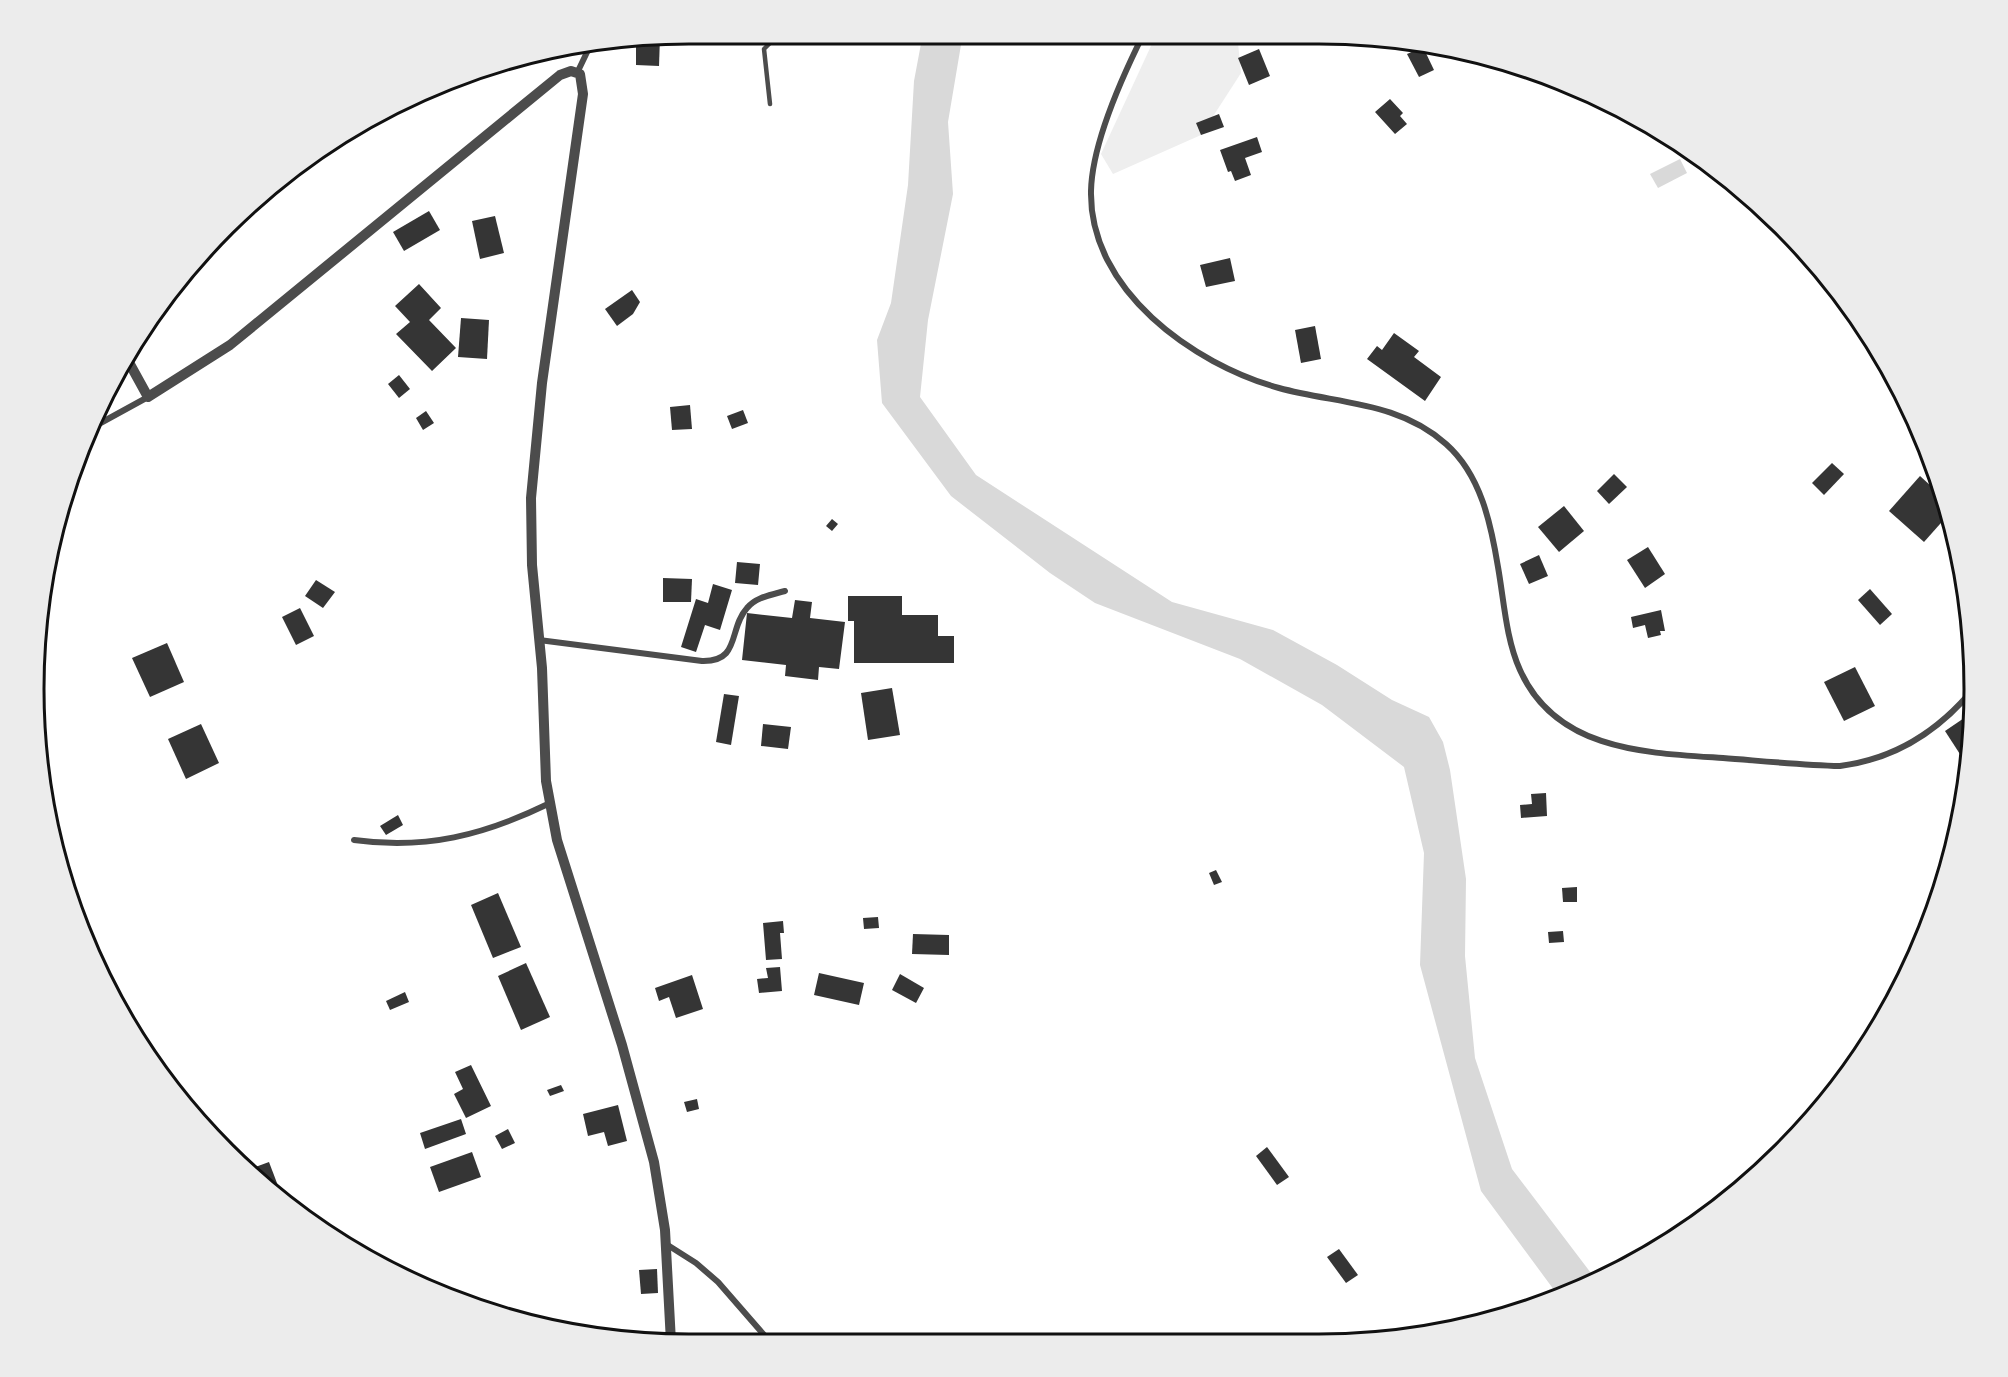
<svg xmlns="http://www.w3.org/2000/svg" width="2008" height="1377" viewBox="0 0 2008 1377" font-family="Roboto,sans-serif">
  <rect width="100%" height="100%" fill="#fff"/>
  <path fill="#eee" d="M1157 33H1237L1241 73 1201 135 1113 174 1101 154Z"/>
  <g fill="#d9d9d9">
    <path d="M923 33H963L948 122 953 194 928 320 920 397 976 475 1172 602 1273 630 1337 665 1392 700 1429 717 1443 742 1450 770 1466 879 1465 956 1475 1058 1512 1169 1597 1281 1557 1294 1481 1191 1420 965 1424 853 1404 767 1322 705 1240 659 1095 603 1050 573 951 496 882 403 877 340 891 303 908 185 914 81Z"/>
    <path d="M1680 159 1687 173 1658 188 1650 174Z"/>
  </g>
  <g fill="#353535">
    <path d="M660 37 659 66 636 65V40Z"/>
    <path d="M1423 47 1434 70 1419 77 1407 54Z"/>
    <path d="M1259 49 1270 76 1249 85 1238 58Z"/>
    <path d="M1390 99 1403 113 1400 116 1407 124 1395 134 1375 112Z"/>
    <path d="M1219 114 1224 127 1201 135 1196 123Z"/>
    <path d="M1257 137 1262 152 1245 158 1251 175 1235 181 1231 171 1228 172 1220 150Z"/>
    <path d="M1739 191 1760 208 1754 213 1736 193Z"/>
    <path d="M429 211 440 230 404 251 393 232Z"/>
    <path d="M495 216 504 253 480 259 472 221Z"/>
    <path d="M1230 258 1235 281 1206 287 1200 265Z"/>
    <path d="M419 284 441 308 429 320 456 348 432 371 396 334 410 322 395 306Z"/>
    <path d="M632 290 640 302 633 314 617 326 605 309Z"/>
    <path d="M461 318 489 320 487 359 458 357Z"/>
    <path d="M1315 326 1321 359 1301 363 1295 330Z"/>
    <path d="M1394 333 1419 351 1414 357 1441 377 1425 401 1367 359 1377 346 1382 350Z"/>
    <path d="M399 375 410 389 399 398 388 384Z"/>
    <path d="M690 405 692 429 672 430 670 407Z"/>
    <path d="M743 410 748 423 732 429 727 416Z"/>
    <path d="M426 411 434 423 423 430 416 418Z"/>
    <path d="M1832 463 1844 474 1824 495 1812 483Z"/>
    <path d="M1614 474 1627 487 1609 504 1597 491Z"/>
    <path d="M1920 476 1943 497 1948 515 1924 542 1889 511Z"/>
    <path d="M1564 506 1584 531 1559 552 1538 527Z"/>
    <path d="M832 519 838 524 832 531 826 526Z"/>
    <path d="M1648 547 1665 574 1645 588 1627 560Z"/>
    <path d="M1539 555 1548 576 1529 584 1520 564Z"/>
    <path d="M737 562 760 564 758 585 735 583Z"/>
    <path d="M663 578 692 579 691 602H663Z"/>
    <path d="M316 580 335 592 323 608 305 596Z"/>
    <path d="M713 584 732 590 720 630 705 625 696 652 681 647 696 599 708 603Z"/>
    <path d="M1870 589 1892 614 1880 625 1858 600Z"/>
    <path d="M848 596H902V615H938V636H954V663H854V621H848Z"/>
    <path d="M795 600 812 602 810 618 845 622 839 669 819 667 818 680 785 676 786 665 742 660 747 613 792 618Z"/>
    <path d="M300 608 314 636 296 645 282 617Z"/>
    <path d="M1661 610 1665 631H1660L1661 635 1648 638 1645 625 1633 628 1631 617Z"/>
    <path d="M167 643 184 682 150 697 132 658Z"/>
    <path d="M1855 667 1875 706 1844 721 1824 682Z"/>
    <path d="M892 688 900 735 868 740 861 693Z"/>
    <path d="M724 694 739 696 731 745 716 742Z"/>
    <path d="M1973 712 1967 765 1945 731Z"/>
    <path d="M201 724 219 763 186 779 168 739Z"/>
    <path d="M763 724 791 727 788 749 761 746Z"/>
    <path d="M1546 793 1547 816 1521 818 1520 805 1532 804 1531 794Z"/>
    <path d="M398 815 403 825 386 835 380 826Z"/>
    <path d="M1216 870 1222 882 1214 885 1209 873Z"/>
    <path d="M1577 887V902H1563L1562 888Z"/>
    <path d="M498 893 521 947 493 958 471 905Z"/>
    <path d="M878 917 879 928 864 929 863 918Z"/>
    <path d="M783 921 784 933H780L782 959 766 960 763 923Z"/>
    <path d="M1563 931 1564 942 1549 943 1548 932Z"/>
    <path d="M913 934 949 935V955L912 954Z"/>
    <path d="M526 963 550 1017 521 1030 498 976Z"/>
    <path d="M780 967 782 991 759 993 757 979 768 978 766 968Z"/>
    <path d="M819 973 864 983 859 1005 814 995Z"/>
    <path d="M900 974 924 988 916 1003 892 990Z"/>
    <path d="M692 975 703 1009 676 1018 669 997 659 1001 655 988Z"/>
    <path d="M405 992 409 1002 390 1010 386 1001Z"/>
    <path d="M471 1065 491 1106 466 1118 454 1094 463 1089 455 1072Z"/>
    <path d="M561 1085 564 1091 550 1096 547 1090Z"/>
    <path d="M697 1099 699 1109 687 1112 684 1102Z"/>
    <path d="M618 1105 627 1141 608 1146 604 1132 588 1136 583 1114Z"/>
    <path d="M461 1119 466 1134 425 1149 420 1133Z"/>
    <path d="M508 1129 515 1143 502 1149 495 1136Z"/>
    <path d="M1267 1147 1289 1177 1277 1185 1256 1156Z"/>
    <path d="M472 1152 481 1177 439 1192 430 1167Z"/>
    <path d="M269 1162 283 1199 247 1170Z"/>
    <path d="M1339 1249 1358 1275 1346 1283 1327 1257Z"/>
    <path d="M657 1269 658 1293 641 1294 639 1270Z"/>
  </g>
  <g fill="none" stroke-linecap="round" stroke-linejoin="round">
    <path stroke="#4c4c4c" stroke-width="4.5" d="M770 104 764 49 773 40 797 33"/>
    <g stroke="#4c4c4c" stroke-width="6">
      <path d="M1144 33C1123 75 1092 144 1091 191 1089 290 1193 364 1279 388 1337 404 1398 401 1446 444 1481 475 1491 524 1498 567 1504 601 1506 639 1520 670 1556 751 1646 753 1723 758 1762 761 1801 765 1840 766 1896 759 1940 730 1975 687"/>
      <path d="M578 71 590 46"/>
      <path d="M86 431 148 397"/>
      <path d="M539 640 702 661C741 662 728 629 747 608 756 597 771 595 785 591"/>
      <path d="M354 840C426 850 484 835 548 804"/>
      <path d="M666 1244 696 1263 718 1282 772 1344"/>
    </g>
    <path stroke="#4c4c4c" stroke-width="10" d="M126 357 148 397 230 345 560 75 571 71 580 74 583 94 542 383 531 498 532 565 542 668 546 781 557 840 622 1045 654 1162 665 1230 671 1342"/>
  </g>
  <path d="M0 0H2008V1377H0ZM689 44H1319A645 645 0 0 1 1964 689V689A645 645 0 0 1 1319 1334H689A645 645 0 0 1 44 689V689A645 645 0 0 1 689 44Z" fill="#ececec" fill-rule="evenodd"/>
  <path fill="none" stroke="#111" stroke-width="3" d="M689 44H1319A645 645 0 0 1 1964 689V689A645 645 0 0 1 1319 1334H689A645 645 0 0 1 44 689V689A645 645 0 0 1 689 44Z"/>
</svg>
